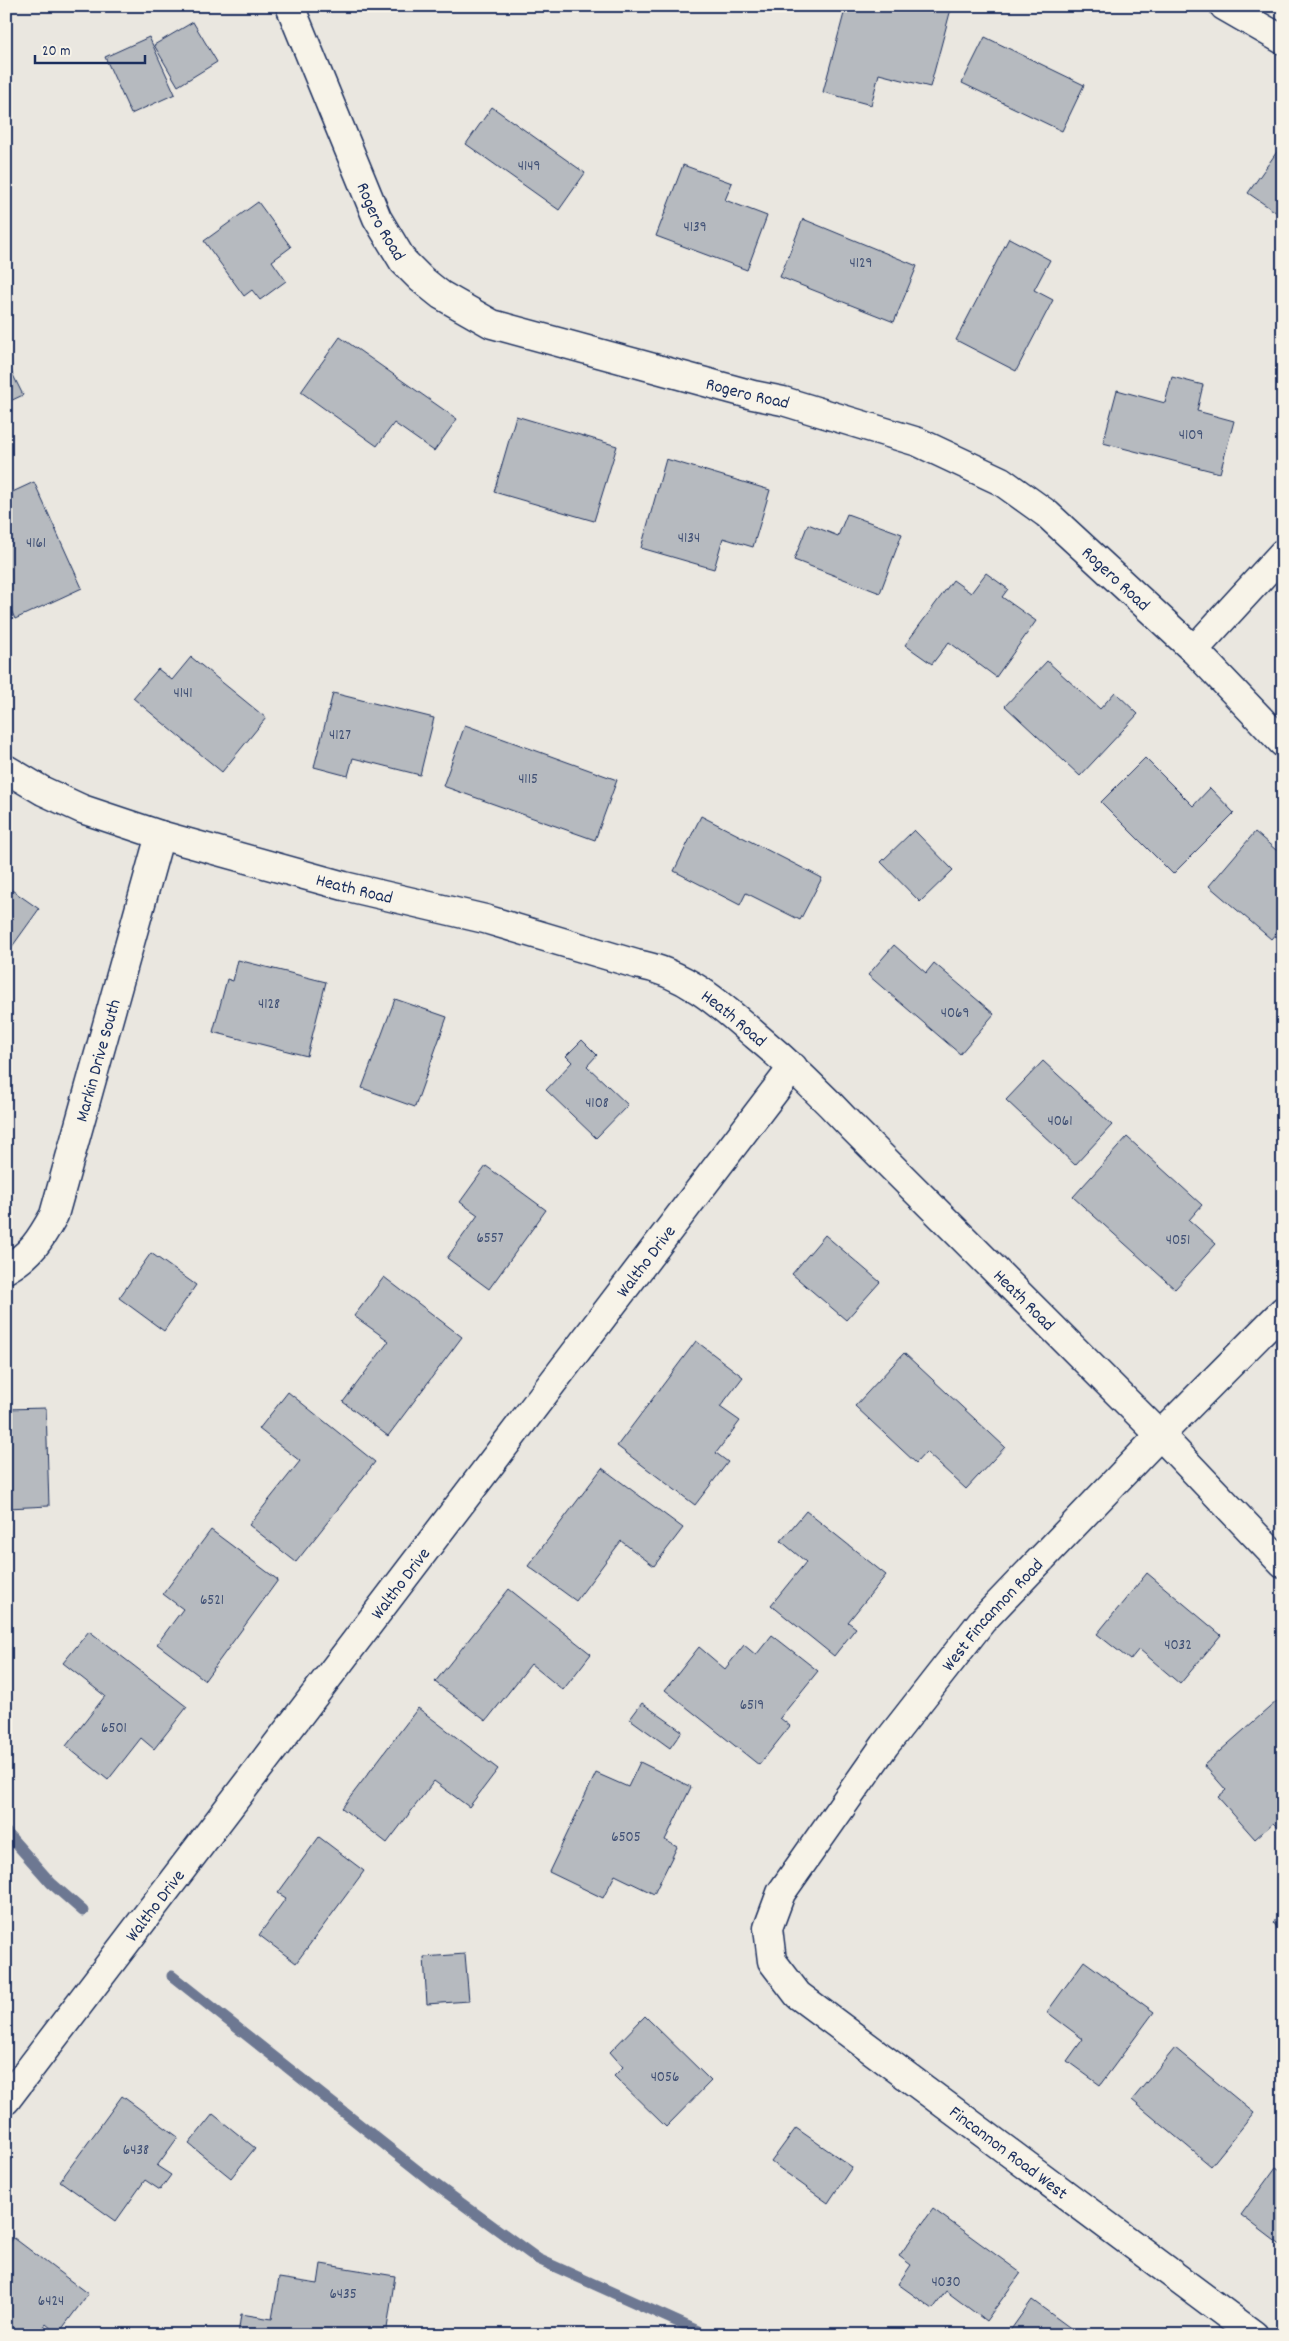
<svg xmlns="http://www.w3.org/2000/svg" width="1289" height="2341" viewBox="0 0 1289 2341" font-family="Dekko,sans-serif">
  <rect width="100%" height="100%" fill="#eae7e0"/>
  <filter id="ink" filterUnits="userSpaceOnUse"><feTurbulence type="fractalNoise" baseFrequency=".02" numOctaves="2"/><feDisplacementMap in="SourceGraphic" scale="10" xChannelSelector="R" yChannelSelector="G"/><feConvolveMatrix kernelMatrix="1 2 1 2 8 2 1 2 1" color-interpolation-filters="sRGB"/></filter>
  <g filter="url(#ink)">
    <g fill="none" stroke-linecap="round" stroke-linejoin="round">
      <g stroke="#6d7892" stroke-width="11">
        <path d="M6 1832 51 1883 83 1911"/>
        <path d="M172 1976 432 2182 538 2259 707 2335"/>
      </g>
    </g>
    <g fill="#b6babf" stroke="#1b2f5e">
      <path d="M846 6H940L951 9 930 87 879 74 871 105 823 92Z"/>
      <path d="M193 22 217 62 178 86 154 45Z"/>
      <path d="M149 37 175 94 131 114 105 57Z"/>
      <path d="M985 37 1084 85 1062 131 962 83Z"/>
      <path d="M492 107 585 173 559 210 466 144Z"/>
      <path d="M1281 146 1283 147V217L1248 193Z"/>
      <path d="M683 165 732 183 725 200 767 216 747 270 656 236Z"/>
      <path d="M258 202 291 247 272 261 286 281 260 300 252 290 244 296 204 241Z"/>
      <path d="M803 219 917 266 894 322 780 277Z"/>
      <path d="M1009 238 1050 260 1034 290 1053 300 1016 371 956 340Z"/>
      <path d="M340 337 457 419 434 451 394 423 377 446 301 392Z"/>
      <path d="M6 361 23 395 6 403Z"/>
      <path d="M1172 377 1203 385 1197 411 1234 421 1220 473 1103 443 1117 390 1165 403Z"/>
      <path d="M516 416 617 446 594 521 494 492Z"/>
      <path d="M666 459 770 490 753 547 723 538 714 569 641 548Z"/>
      <path d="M34 482 82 588 15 619 6 599V495Z"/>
      <path d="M847 514 902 534 880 593 794 560 808 524 838 536Z"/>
      <path d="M986 573 1008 589 1002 597 1036 621 996 677 949 642 932 664 905 645 953 580 971 593Z"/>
      <path d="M191 657 266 718 222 772 133 698 158 669 172 680Z"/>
      <path d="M1047 661 1100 709 1115 692 1138 714 1080 776 1005 706Z"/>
      <path d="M333 693 434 718 420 775 353 758 348 776 314 767Z"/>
      <path d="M465 725 617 780 595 840 443 786Z"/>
      <path d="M1145 758 1193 806 1210 788 1234 813 1173 874 1101 802Z"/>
      <path d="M701 816 822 878 800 920 746 893 740 905 674 871Z"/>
      <path d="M914 830 953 870 920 902 881 862Z"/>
      <path d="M1255 832 1283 856V925L1271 939 1209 886Z"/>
      <path d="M6 886 39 909 6 955Z"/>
      <path d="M894 945 926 973 934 963 994 1014 960 1054 868 975Z"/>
      <path d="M238 960 326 982 307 1056 213 1032 227 979 233 981Z"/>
      <path d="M395 999 447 1017 415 1107 362 1088Z"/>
      <path d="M582 1040 597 1055 587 1066 628 1105 596 1138 546 1090 572 1062 566 1056Z"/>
      <path d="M1043 1061 1112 1125 1075 1165 1006 1100Z"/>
      <path d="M1127 1137 1202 1205 1189 1220 1216 1244 1175 1289 1073 1197Z"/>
      <path d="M486 1166 546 1210 489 1289 447 1258 478 1215 460 1202Z"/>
      <path d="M825 1235 880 1282 846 1320 792 1274Z"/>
      <path d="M151 1253 196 1285 164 1331 119 1298Z"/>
      <path d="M384 1277 462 1337 388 1436 343 1402 389 1341 354 1316Z"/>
      <path d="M696 1341 743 1377 720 1407 740 1421 716 1453 728 1462 695 1505 617 1446Z"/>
      <path d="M904 1353 1005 1447 966 1489 926 1452 916 1463 855 1406Z"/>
      <path d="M288 1392 375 1462 296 1562 249 1525 300 1461 259 1429Z"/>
      <path d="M46 1408 49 1506 8 1508 10 1551H6V1409Z"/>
      <path d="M602 1468 683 1528 654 1566 621 1541 576 1601 528 1566Z"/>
      <path d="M806 1511 886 1575 848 1622 856 1628 834 1656 771 1605 806 1562 781 1541Z"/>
      <path d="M211 1530 278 1580 205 1680 157 1644 183 1609 163 1594Z"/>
      <path d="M1147 1573 1221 1635 1180 1684 1139 1649 1130 1660 1097 1634Z"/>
      <path d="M509 1589 591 1654 563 1690 531 1664 486 1721 435 1682Z"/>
      <path d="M89 1631 187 1707 154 1749 141 1738 108 1780 66 1746 105 1696 63 1663Z"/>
      <path d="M772 1635 818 1671 780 1718 790 1726 759 1765 665 1690 699 1647 725 1669 744 1645 756 1655Z"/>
      <path d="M1277 1701 1283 1708V1833L1273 1823 1255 1839 1218 1797 1226 1790 1204 1765Z"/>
      <path d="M642 1703 682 1731 670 1748 630 1719Z"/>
      <path d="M418 1708 498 1769 469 1807 434 1781 387 1843 342 1808Z"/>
      <path d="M640 1762 691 1787 665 1840 677 1847 654 1894 615 1875 603 1898 549 1872 596 1773 628 1787Z"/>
      <path d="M319 1837 364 1871 296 1963 259 1935 286 1898 278 1893Z"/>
      <path d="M1283 1915V1935L1273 1922Z"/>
      <path d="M465 1954 469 2001 427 2004 424 1957Z"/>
      <path d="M1084 1961 1154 2012 1100 2085 1067 2061 1083 2039 1047 2012Z"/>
      <path d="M645 2016 711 2081 666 2127 614 2076 623 2067 610 2052Z"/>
      <path d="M1175 2048 1254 2113 1211 2166 1132 2100Z"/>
      <path d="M122 2096 178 2137 157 2166 171 2175 160 2190 145 2180 116 2221 60 2181Z"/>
      <path d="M213 2114 255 2148 231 2178 189 2144Z"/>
      <path d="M796 2128 852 2167 828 2203 771 2162Z"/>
      <path d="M1276 2167 1283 2172V2247L1241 2215Z"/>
      <path d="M933 2209 1021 2273 986 2321 946 2291 933 2309 898 2284 911 2265 899 2256Z"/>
      <path d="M14 2238 88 2294 58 2334 46 2324 38 2335H6V2247Z"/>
      <path d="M321 2264 395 2276 386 2335H321L302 2332V2335H238L241 2314 272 2319 279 2278 318 2284Z"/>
      <path d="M1032 2300 1080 2335H1007Z"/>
    </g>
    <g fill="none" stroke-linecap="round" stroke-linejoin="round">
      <defs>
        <g id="minor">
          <path id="s1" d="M290 6 377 218 403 261 421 279 441 295 492 324 753 395 783 401 918 442 1001 481 1047 514 1194 650 1283 743"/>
          <path d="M1224 6 1283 40"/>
          <path d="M1194 650 1283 553"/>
          <path id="s2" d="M6 769 43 791 82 809 160 835 344 886 485 919 636 964C684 972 720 1004 755 1035 790 1064 821 1094 852 1127L1160 1435 1283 1564"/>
          <path id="s3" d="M6 1269C31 1255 40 1240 54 1215L160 835"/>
          <path id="s4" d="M6 2100 793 1067"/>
          <path id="s5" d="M1254 2335 798 1995 772 1961 768 1928 781 1893 885 1745 982 1621 1160 1435 1283 1311"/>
        </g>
      </defs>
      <use href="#minor" stroke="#1b2f5e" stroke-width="31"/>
      <use href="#minor" stroke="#f7f3e8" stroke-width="28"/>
    </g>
  </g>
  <g text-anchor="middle" stroke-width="4" stroke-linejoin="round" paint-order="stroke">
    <g font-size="15" fill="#425276">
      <text x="529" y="170">4149</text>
      <text x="695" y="231">4139</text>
      <text x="861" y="267">4129</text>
      <text x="1191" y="439">4109</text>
      <text x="689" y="542">4134</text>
      <text x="36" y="547">4161</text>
      <text x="183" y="697">4141</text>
      <text x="340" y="739">4127</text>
      <text x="528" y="783">4115</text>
      <text x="269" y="1008">4128</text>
      <text x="955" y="1017">4069</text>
      <text x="597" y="1107">4108</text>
      <text x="1060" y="1125">4061</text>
      <text x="490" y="1242">6557</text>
      <text x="1178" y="1244">4051</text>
      <text x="212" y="1604">6521</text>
      <text x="1178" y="1649">4032</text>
      <text x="752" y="1709">6519</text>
      <text x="114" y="1732">6501</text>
      <text x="626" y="1841">6505</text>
      <text x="665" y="2081">4056</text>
      <text x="136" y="2154">6438</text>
      <text x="946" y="2286">4030</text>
      <text x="343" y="2298">6435</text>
      <text x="51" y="2305">6424</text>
    </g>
    <g font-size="18" fill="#1b2f5e" stroke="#f7f3e8">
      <text dy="6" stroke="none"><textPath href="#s1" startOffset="234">Rogero Road</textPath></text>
      <text dy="6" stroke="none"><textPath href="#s1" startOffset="654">Rogero Road</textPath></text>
      <text dy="6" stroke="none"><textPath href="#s1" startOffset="1074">Rogero Road</textPath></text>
      <text dy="6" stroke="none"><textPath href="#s2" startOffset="370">Heath Road</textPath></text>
      <text dy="6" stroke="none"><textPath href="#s2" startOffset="775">Heath Road</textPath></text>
      <text dy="6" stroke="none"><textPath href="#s3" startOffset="234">Markin Drive South</textPath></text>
      <text dy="6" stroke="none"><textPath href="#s4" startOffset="1055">Waltho Drive</textPath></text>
      <text dy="6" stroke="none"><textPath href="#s2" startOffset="1180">Heath Road</textPath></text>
      <text dy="6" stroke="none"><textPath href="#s4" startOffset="650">Waltho Drive</textPath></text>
      <text dy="6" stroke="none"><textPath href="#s5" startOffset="1032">West Fincannon Road</textPath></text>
      <text dy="6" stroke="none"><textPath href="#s4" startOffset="245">Waltho Drive</textPath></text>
      <text transform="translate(1009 2152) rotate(37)" y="6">Fincannon Road West</text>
    </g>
  </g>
  <rect width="1289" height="2341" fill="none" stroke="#f7f3e8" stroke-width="25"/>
  <rect x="12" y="12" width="1264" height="2316" fill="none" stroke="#1b2f5e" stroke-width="2" filter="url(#ink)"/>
  <path d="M35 55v8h110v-8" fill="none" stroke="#1b2f5e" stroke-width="2.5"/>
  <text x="42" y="55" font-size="15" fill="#1b2f5e" stroke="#f7f3e8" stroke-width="4" paint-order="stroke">20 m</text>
</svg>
